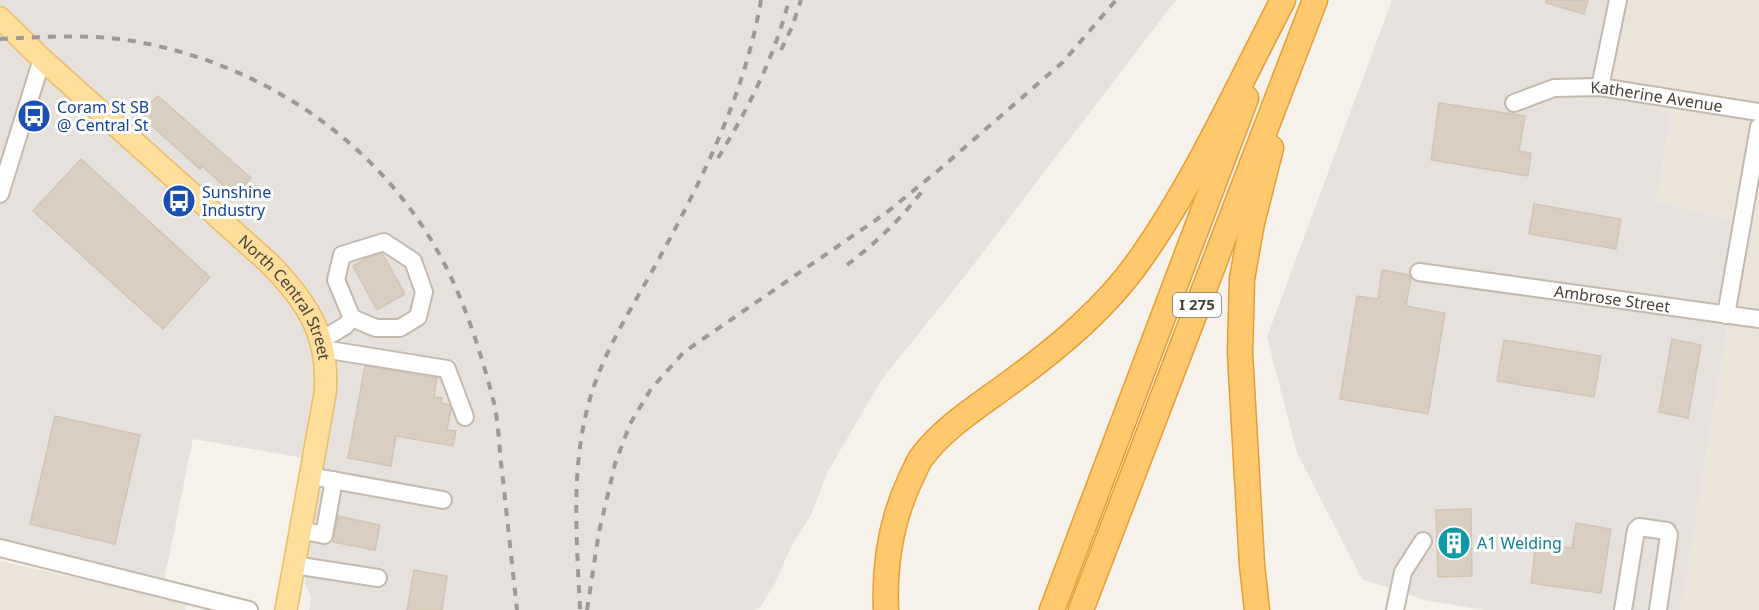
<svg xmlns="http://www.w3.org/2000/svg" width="1759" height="610" viewBox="0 0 1759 610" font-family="'Noto Sans',sans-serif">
  <rect width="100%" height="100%" fill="#f6f2eb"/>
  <g fill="#eae4d9">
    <path d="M1609 0H1759V610H1681L1745 224 1657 201 1671 116 1595 70Z"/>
    <path d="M0 561 186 602 185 610H0Z"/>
  </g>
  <g fill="#e6e1dc">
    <path d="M0 0H1176L961 281 882 379 827 473 811 515 792 545 775 583 760 608 755 610H309L311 597 305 584 306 554 322 461 193 439 164 581 0 543Z"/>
    <path d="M1392 0H1609L1595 70 1671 116 1657 201 1745 224 1681 610H1484L1425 600 1362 579 1297 453 1267 337Z"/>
  </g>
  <g fill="#d9cec0" stroke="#d4c5b3" stroke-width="1.5">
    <path d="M1546 0H1588L1584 14 1546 3Z"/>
    <path d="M158 96 251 178 235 196 202 166 200 169 139 114Z"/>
    <path d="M1439 103 1525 116 1519 151 1531 153 1528 176 1431 160Z"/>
    <path d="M81 159 210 277 163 329 33 211Z"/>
    <path d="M1534 204 1621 219 1616 249 1529 234Z"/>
    <path d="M382 253 405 294 377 310 353 266 367 258Z"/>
    <path d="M1382 270 1409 275 1411 278 1406 306 1445 313 1428 414 1340 399 1357 296 1378 299Z"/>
    <path d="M1672 339 1701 345 1688 418 1659 412Z"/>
    <path d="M1504 340 1601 356 1594 397 1497 381Z"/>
    <path d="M365 366 437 378 434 397 442 398 441 403 449 405 451 409 447 430 456 431 453 446 396 436 391 466 348 458Z"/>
    <path d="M55 416 140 435 115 544 30 524Z"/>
    <path d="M1471 509 1472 576 1438 577 1436 510Z"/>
    <path d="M338 516 380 525 375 550 333 542Z"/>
    <path d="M1576 523 1611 529 1601 593 1531 583 1536 543 1572 548Z"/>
    <path d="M414 570 447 576 442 610H407Z"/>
  </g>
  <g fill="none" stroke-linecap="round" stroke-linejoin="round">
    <defs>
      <g id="minor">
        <path d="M1600 87 1618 0"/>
        <path id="s1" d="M1514 103 1554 88 1600 87 1759 112"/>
        <path d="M0 194 42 59"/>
        <path id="s2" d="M1419 272 1759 319"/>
        <path d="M1726 315 1759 127"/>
        <path d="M321 340 345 326 352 318 336 280 342 255 384 242 413 261 424 292 418 317 400 328H376L352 318"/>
        <path d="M323 349 447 369 465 417"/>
        <path d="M310 476 443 500"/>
        <path d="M300 530 324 535 334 480"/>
        <path d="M0 548 249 610"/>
        <path d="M294 565 378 578"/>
        <path d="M1395 610 1403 572 1423 541"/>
        <path d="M1623 610 1636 530 1639 527 1667 531 1669 535 1658 610"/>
      </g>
      <g id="major">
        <path id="s3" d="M0 18 42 59 270 264C308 303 330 337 325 394L286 610"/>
      </g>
      <g id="highway">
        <path d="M886 610C884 564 891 520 911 478 914 472 917 464 921 458 944 427 980 405 1011 382 1059 347 1107 307 1141 258 1197 178 1238 86 1283 0"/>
        <path d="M1052 610 1246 98"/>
        <path d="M1081 610 1315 0"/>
        <path d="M1257 610 1252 565 1240 353 1242 279 1252 223 1271 148"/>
      </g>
    </defs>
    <use href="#minor" stroke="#c3baad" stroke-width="20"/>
    <use href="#major" stroke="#eabc65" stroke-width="24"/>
    <use href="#highway" stroke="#e59d36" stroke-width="27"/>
    <use href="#minor" stroke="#fff" stroke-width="16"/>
    <use href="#major" stroke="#ffde9b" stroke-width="21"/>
    <use href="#highway" stroke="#ffc86d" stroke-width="24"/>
    <g stroke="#9a9a9a" stroke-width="4" stroke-dasharray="8 8" stroke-linecap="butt">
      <path d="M0 39C39 37 88 34 127 40 265 62 389 147 450 275 469 315 483 360 494 403 499 425 499 449 502 471 507 517 512 564 517 610"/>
      <path d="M781 50 792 27 801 0"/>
      <path d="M718 158C748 109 775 56 789 0"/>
      <path d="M847 265C878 241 899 221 923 190"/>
      <path d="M580 609C577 545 571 477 586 414 598 360 629 313 655 266 701 182 745 95 761 0"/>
      <path d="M587 610 599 532 615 464 630 424 651 389 684 352 886 213 940 169 1063 62 1116 0"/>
    </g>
  </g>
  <defs>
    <symbol id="bus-disc" viewBox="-11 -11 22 22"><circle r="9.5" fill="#1a4fb4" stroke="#fff"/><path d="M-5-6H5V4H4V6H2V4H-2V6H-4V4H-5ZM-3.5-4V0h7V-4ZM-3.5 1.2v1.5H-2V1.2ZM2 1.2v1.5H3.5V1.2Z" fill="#fff"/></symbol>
    <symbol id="building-disc" viewBox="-11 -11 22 22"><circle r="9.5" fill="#0f9aa8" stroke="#fff"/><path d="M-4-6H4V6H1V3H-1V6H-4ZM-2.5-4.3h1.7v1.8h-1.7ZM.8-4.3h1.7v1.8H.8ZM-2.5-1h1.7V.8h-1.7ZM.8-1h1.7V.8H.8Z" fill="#fff"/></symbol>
  </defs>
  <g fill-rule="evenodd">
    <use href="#bus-disc" x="15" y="97" width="38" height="38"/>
    <use href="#bus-disc" x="160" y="182" width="38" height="38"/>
    <use href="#building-disc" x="1435" y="524" width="38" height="38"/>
  </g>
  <g text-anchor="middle" stroke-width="6" stroke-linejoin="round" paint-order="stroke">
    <rect fill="#fff" stroke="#817b74" stroke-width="1.5" x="1173" y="293" width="48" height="24" rx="4.5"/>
    <g font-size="15" font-weight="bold" fill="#4b4338">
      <text x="1197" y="310">I 275</text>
    </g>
    <g font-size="16" fill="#4b4338" stroke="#fff">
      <text dy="6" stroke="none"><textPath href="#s1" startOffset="146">Katherine Avenue</textPath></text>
      <text dy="6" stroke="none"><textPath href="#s2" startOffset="195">Ambrose Street</textPath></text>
      <text dy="6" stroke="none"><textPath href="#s3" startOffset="402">North Central Street</textPath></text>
    </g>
    <g font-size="16" fill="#164399" stroke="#fff" text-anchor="start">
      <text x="57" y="113">Coram St SB<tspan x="57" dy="18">@ Central St</tspan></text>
      <text x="202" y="198">Sunshine<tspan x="202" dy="18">Industry</tspan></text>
    </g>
    <g font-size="16" fill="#0d838f" stroke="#fff" text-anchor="start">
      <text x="1477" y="549">A1 Welding</text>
    </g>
  </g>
</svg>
